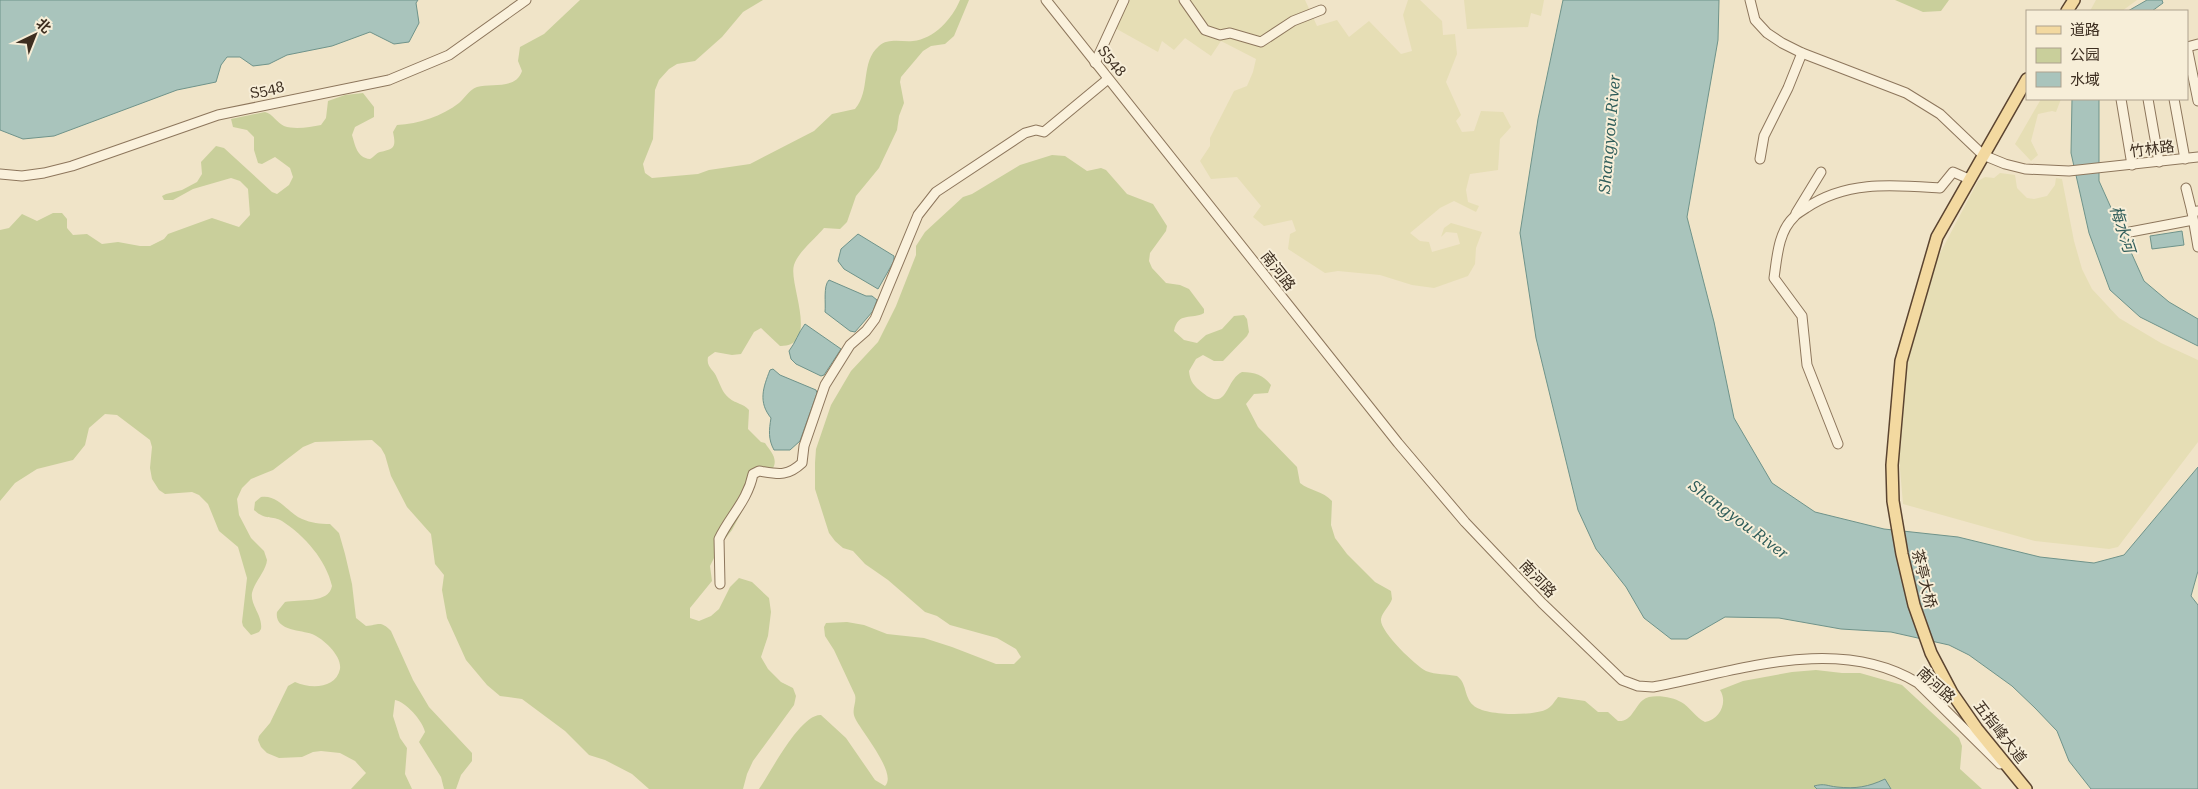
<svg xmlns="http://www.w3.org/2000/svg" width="2198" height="789" viewBox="0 0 2198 789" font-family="'Roboto Serif','Noto Sans SC',serif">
  <rect width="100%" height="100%" fill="#f0e4c8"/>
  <g fill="#e6deb5">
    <path d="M1127 0H1305L1317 26 1337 20 1349 37 1369 21 1401 54 1412 51 1403 15 1408 0H1420L1442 21 1443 35 1455 34 1457 54 1446 82 1461 115 1456 121 1462 132 1474 131 1481 111 1503 112 1511 127 1500 139 1498 170 1470 174 1466 190 1468 202 1479 206 1476 212 1454 201 1440 208 1410 233 1420 241 1429 242 1432 252 1460 244 1457 233 1446 232 1441 237 1444 228 1451 223 1482 232 1476 248 1475 264 1468 276 1434 288 1412 285 1380 275 1338 271 1325 273 1288 249 1290 234 1296 231 1292 220 1264 226 1253 217 1261 206 1237 177 1211 179 1200 161 1210 146V138L1234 91 1247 86 1253 72 1256 59 1221 41 1211 56 1185 38 1174 50 1162 41 1158 52 1115 28Z"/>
    <path d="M1464 0H1544L1541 16 1531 13 1528 27 1467 29Z"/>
    <path d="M2096 0H2137L2122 11H2090Z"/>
    <path d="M2041 99H2061L2056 112 2052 111 2038 114 2031 141 2038 155 2031 161 2015 144Z"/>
    <path d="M2000 173 2015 175 2017 188 2027 198 2034 199 2047 196 2055 185 2056 178 2062 179 2074 241 2082 269 2092 289 2119 318 2161 343 2198 360V442L2118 547 2109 549 2035 541 1903 504 1897 434 1906 364 1923 299 1937 259 1978 181 1985 177 1994 178Z"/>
  </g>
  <g fill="#c9cf9b">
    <path d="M580 0H763L743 12 722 37 695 61 677 64 669 69 659 80 655 90 653 139 643 164 645 173 652 178 698 174 709 170 750 164 814 131 832 114 855 109C871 91 860 62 879 46 888 38 901 42 913 41 934 39 952 19 960 0H969L954 36 945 44 931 46 923 51 901 77 900 82 904 103 899 116 897 130 879 168 856 196 847 222 840 229 824 228C815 239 798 252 794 265 788 284 821 347 780 346L761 328 754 332 741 354 732 355 715 352 708 357C706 368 714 369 717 378 721 386 722 392 729 398 736 404 743 403 749 410L748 429 761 442 765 443C771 452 779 459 772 470L757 476 749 492 748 500 732 530 721 544 710 566 712 581 690 608V618L699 621 711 616 719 609 730 587 739 578 752 582 769 598 771 612 768 636 761 657 768 669 781 682 793 688 796 696 794 705 753 761 747 774 743 789H649L632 774 605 760 589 755 565 731 522 699 500 696 487 685 466 660 447 618 442 590 444 575 435 564 431 534 407 507 391 476 385 455 381 448 372 440 315 442 303 447 273 470 251 479 242 488 237 499 239 515 251 538 264 551 267 560C266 571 255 581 252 593 250 605 263 616 261 629L259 632 251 635 243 626 242 622 247 578 238 547 219 531 208 504 199 495 192 492 165 494 159 490 152 479 150 468 152 447 150 440 117 415 105 414 89 428 85 445 73 460 37 469 15 483 0 501V230L9 228 22 214 37 221 53 213H62L67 219V228L73 235 87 234 102 244 118 242 140 246H150L164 239 168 234 212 218 239 227 250 215 248 189 240 181 231 178 193 189 173 200H164L162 196 166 194 182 190 197 182 202 174 201 162 216 146 224 148 272 192 277 194 289 185 293 177 290 168 275 157 262 164 258 163 254 150V137L247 130 233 127 231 119 265 112C273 114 277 123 284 126 295 130 310 127 321 125L326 118 328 101 345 95 363 93 374 107V117L355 127 352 135C355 145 357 158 370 159 374 157 376 153 380 152 395 149 396 147 393 132L397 125C419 124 442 116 459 103 465 98 469 90 477 87 491 83 516 90 522 71L518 61 520 47 544 34Z"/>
    <path d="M1895 0H1949L1941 11 1923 12Z"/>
    <path d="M1052 155 1065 156 1087 171 1101 168 1106 170 1127 194 1153 204 1167 226 1166 231 1150 253 1149 261 1152 268 1166 283 1180 285 1189 289 1204 309V313C1192 320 1178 311 1174 331L1184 340 1197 343 1206 335 1222 329 1234 316 1244 315 1247 319 1249 332 1247 336 1223 361H1214L1203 355 1196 359 1189 371C1190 382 1194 386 1203 393 1228 413 1225 380 1242 372 1255 372 1263 375 1271 385L1268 393 1254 394 1246 404 1258 427 1297 467 1300 483C1310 491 1323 491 1332 501L1331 525 1335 538 1347 554 1375 582 1391 591 1392 599C1390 606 1382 612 1381 619 1379 631 1416 666 1426 671 1436 675 1447 674 1457 676 1467 683 1464 697 1473 705 1484 716 1531 716 1545 710 1551 708 1554 702 1558 697L1585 701 1598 712H1608L1618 721C1632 722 1634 707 1643 700 1651 693 1673 697 1681 702 1690 707 1695 717 1705 722 1720 720 1728 702 1720 690L1743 681 1792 672 1816 670 1842 673H1860L1902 685 1959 738 1962 746 1960 769 1982 789H759C771 772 800 714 821 715L846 738 875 780 885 786C898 774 861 731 855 718 851 709 857 703 855 695L834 650 825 636 824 627 826 623 847 622 864 625 887 634 924 638 952 647 996 664H1014L1021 657 1016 649 997 638 950 625 937 616 925 612 888 580 865 564 853 551 843 548 835 541 829 533 815 489V463L816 449 831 405 851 371 878 342 896 306 916 255V246L925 232 963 197 972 194 1020 165Z"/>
    <path d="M261 497C278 494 288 513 302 519 311 523 320 524 330 524L339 533 345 554 352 584 356 618 366 626C379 625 380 620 391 631L413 680 429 707 472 753V761L461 775 456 789H444L441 777 419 742 425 732C423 721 405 701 395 700L393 716 400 738 407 748 405 774 412 789H351L366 773 355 761 340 753 321 751 313 752 302 757 279 758 267 753 261 747 258 740 259 736 270 723 288 686 295 682C310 689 336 689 340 669 342 656 324 639 312 634 301 630 274 631 277 612L285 602C299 599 329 604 332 586 326 560 305 536 282 521 272 515 266 521 254 510L255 502Z"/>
  </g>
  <g fill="#a9c4bc" stroke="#6f938a">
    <path d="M0 0H418L416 3 419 23 409 42 394 44 370 32 332 46 287 55 269 64 253 66 240 57H227L221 65 216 82 177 90 54 136 23 139 0 130Z"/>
    <path d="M1563 0H1719L1718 40 1687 217 1714 322 1734 418 1772 483 1815 512 1884 529 1958 537 2040 557 2094 563 2124 555 2198 467V571L2191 596 2198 605V789H2091L2069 761 2057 731 2035 708 2012 686 1969 655 1949 645 1891 632 1841 629 1779 618 1725 617 1687 639H1671L1644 618 1626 587 1596 549 1578 510 1536 338 1520 233 1538 119Z"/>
    <path d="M2147 0H2162L2163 3 2152 11H2128Z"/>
    <path d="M2072 99H2099V181L2144 281 2169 302 2198 319V346L2140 317 2110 290 2089 233 2071 153Z"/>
    <path d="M2182 231 2184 245 2152 249 2150 236Z"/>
    <path d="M858 234 894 256V261L878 289 844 269 838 261 841 249Z"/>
    <path d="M829 280 866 296H872L877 300 873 311 855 332 850 331 825 312C826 303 823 286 829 280Z"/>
    <path d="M805 324 841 349 824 375 821 376 796 364 791 359 789 351C796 342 798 333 805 324Z"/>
    <path d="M773 369 780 375 816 390 817 393 800 441 790 450H774C768 439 769 430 771 418 758 402 763 388 770 370Z"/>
    <path d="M1885 779 1891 789H1817L1814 786C1825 783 1827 786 1837 787 1856 789 1868 787 1885 779Z"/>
  </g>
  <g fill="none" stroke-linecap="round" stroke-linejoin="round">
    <defs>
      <g id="minor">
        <path d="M1046 0 1398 443 1465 522 1542 603 1622 680 1638 686 1653 687C1738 671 1838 634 1918 683L2000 764"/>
        <path d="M1184 0 1205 30 1220 35 1230 33 1261 42 1293 21 1321 10"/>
        <path d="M1750 0 1755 20 1767 33 1782 43 1802 53 1906 93 1940 114 1983 155 2005 164 2025 169 2069 171 2198 157"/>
        <path d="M2187 47 2198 101"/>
        <path d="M2187 47 2198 44"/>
        <path d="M1095 63 1124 0"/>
        <path d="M2121 99 2132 165"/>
        <path d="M2148 99 2159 162"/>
        <path d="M2174 99 2185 159"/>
        <path d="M1760 159 1764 136 1788 88 1802 53"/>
        <path d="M0 174 22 176 44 173 72 166 218 115 389 80 449 55 526 0"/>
        <path d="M2186 188 2192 212"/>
        <path d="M2198 211 2192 212 2198 247"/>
        <path d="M1796 213 1821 172"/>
        <path d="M2130 232 2193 220"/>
        <path d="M1838 444 1807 365 1802 316 1774 278C1777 258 1778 232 1794 217 1797 213 1802 211 1806 208 1847 180 1894 185 1940 188L1953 172 1969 179"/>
        <path d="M720 584 719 539C730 516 748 500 753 474L759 471C778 474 787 477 802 463L804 446 825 385 850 345 866 331 875 319 918 215 936 192 1025 133 1036 130 1044 132 1108 79"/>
      </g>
      <g id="major">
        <path d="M2067 11 2074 0"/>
        <path d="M2026 789 1977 729 1952 693 1931 653 1914 605 1902 554 1893 501 1892 465 1901 361 1937 237 2027 79"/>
      </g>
    </defs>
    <use href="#minor" stroke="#8d765c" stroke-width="11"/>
    <use href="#major" stroke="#5b4430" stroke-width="14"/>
    <use href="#minor" stroke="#faf1dc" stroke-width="9"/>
    <use href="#major" stroke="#f3d9a0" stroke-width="11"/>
  </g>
  <g text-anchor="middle" stroke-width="4" stroke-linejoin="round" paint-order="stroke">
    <g font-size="15" fill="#3d2e20" stroke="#f7eed8">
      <text transform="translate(1112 61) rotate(51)" y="5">S548</text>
      <text transform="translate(267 90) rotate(-12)" y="5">S548</text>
      <text transform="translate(2152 149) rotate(-7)" y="5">竹林路</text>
      <text transform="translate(1278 271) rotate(52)" y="5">南河路</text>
      <text transform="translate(1538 579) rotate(46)" y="5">南河路</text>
      <text transform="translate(1924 579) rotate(76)" y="5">茶亭大桥</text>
      <text transform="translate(1936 685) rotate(42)" y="5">南河路</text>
      <text transform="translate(2000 732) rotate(52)" y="5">五指峰大道</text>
    </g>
    <g font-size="16" font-style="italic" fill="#2f5d5a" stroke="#f7eed8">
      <text transform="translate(1609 134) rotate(-85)" y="6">Shangyou River</text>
      <text transform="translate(2123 229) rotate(72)" y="6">梅水河</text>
      <text transform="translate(1739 519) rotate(37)" y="6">Shangyou River</text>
    </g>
  </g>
  <rect x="2026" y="10" width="162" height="90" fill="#f7eed8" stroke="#ada18e"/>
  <rect x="2036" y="26" width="25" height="8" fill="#f3d9a0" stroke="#ada18e"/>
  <text x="2070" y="35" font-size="15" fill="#3d2e20">道路</text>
  <rect x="2036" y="48" width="25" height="15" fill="#c9cf9b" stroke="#ada18e"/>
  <text x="2070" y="60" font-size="15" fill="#3d2e20">公园</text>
  <rect x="2036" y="72" width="25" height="15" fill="#a9c4bc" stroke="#ada18e"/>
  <text x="2070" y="85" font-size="15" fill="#3d2e20">水域</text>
  <g transform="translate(35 35) rotate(43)" stroke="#f7eed8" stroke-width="4" paint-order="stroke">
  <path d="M0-4L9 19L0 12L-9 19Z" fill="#3d2e20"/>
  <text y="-8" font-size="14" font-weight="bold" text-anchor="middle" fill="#3d2e20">北</text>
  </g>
</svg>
